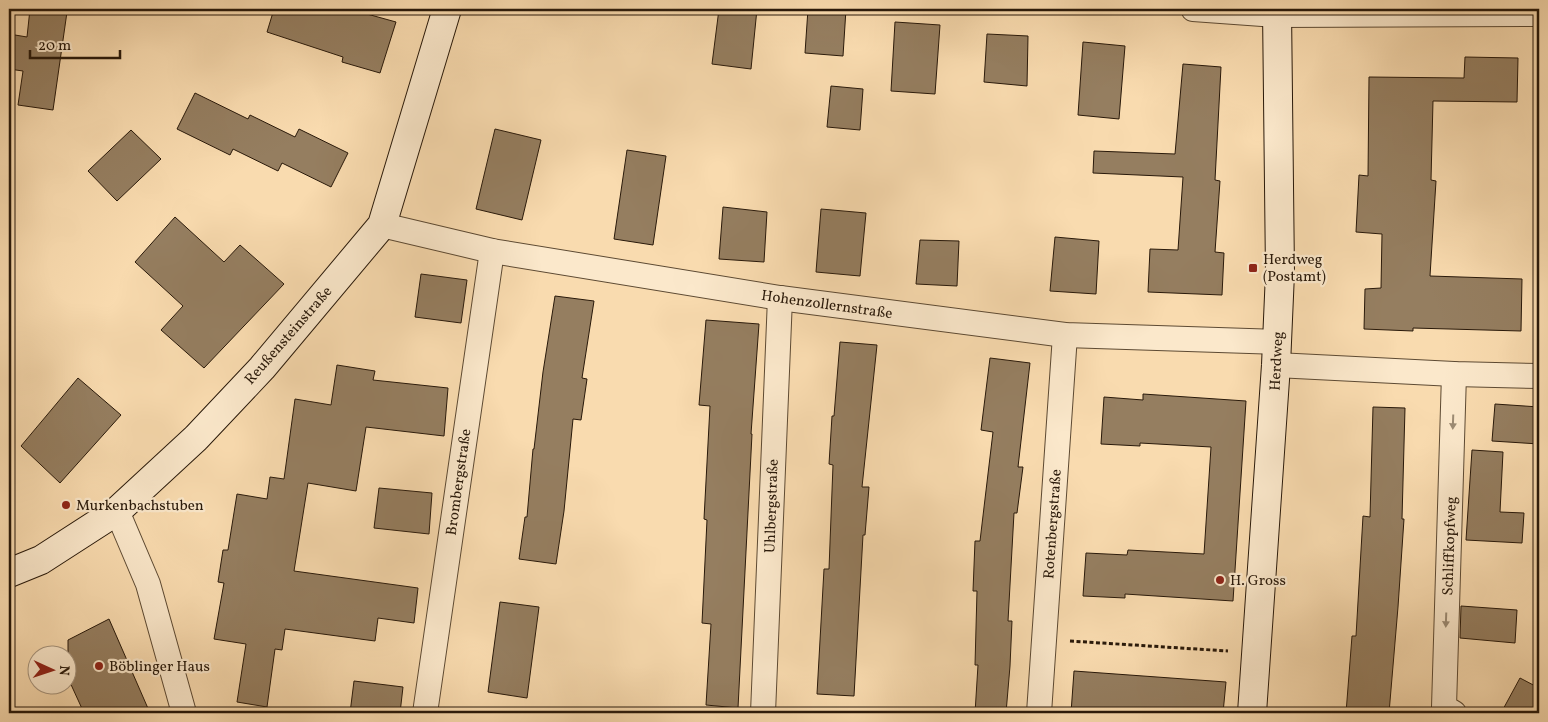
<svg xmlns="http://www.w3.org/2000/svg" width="1548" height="722" viewBox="0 0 1548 722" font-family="Vollkorn,serif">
  <rect width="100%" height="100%" fill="#f9dbaf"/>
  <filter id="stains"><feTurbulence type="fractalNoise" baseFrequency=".004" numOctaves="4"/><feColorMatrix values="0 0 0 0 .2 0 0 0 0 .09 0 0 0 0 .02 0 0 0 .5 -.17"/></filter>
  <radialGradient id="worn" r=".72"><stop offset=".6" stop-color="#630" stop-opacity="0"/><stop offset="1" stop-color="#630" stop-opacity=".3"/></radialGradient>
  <g fill="#957e60" stroke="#29190a">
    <path d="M30 9H46L67 12 53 110 18 105 23 71 9 69V34L27 37Z"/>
    <path d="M274 9H349L396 22 380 73 342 62 343 57 267 32Z"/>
    <path d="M719 9H757L751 69 712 64Z"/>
    <path d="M808 9H846L843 56 805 53Z"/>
    <path d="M895 22 940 25 935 94 891 91Z"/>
    <path d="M987 34 1028 36 1027 86 984 82Z"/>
    <path d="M1083 42 1125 46 1119 119 1078 115Z"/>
    <path d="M1465 57 1518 58 1517 102 1433 101 1431 180 1436 181 1430 276 1522 279 1521 331 1413 328V331L1364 329 1365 289 1381 288 1382 234 1356 232 1359 175 1368 176 1369 77 1464 78Z"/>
    <path d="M1183 64 1221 67 1215 180 1220 181 1215 252 1224 253 1222 295 1148 292 1150 249 1178 250 1183 177 1093 173 1094 151 1175 154Z"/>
    <path d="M831 86 863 89 860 130 827 127Z"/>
    <path d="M195 93 248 119 250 115 295 137 299 129 348 153 331 187 282 163 278 171 233 149 230 155 177 129Z"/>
    <path d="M495 129 541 140 522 220 476 209Z"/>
    <path d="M131 130 161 159 117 201 88 171Z"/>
    <path d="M627 150 666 156 653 245 614 239Z"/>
    <path d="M723 207 767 212 764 262 719 259Z"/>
    <path d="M821 209 866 213 860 276 816 272Z"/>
    <path d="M175 217 224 262 240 245 284 284 204 368 161 330 183 306 135 262Z"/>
    <path d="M1055 237 1099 241 1096 294 1050 291Z"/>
    <path d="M920 240 959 241 957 286 916 284Z"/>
    <path d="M421 274 467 280 461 323 415 317Z"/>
    <path d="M555 296 594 301 582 378 587 379 581 420 573 419 564 511 556 564 519 559 525 517H527L533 449H534L543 372Z"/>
    <path d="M706 320 759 324 751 434H752L738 708 706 705 711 624 702 623 707 520 704 519 710 406 699 405Z"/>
    <path d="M840 342 877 345 862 487H869L865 535H863L854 696 817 694 824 569H829L833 465 829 464 832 416H834Z"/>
    <path d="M990 358 1030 363 1018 467H1023L1017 513H1014L1008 621H1012L1010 666 1006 713H975L978 665H975L977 591H973L975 541H980L993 432 981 430Z"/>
    <path d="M337 365 375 371 373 380 448 388 444 436 366 427 356 491 308 483 294 571 418 588 414 623 378 618 375 641 285 629 282 650 275 649 267 707 237 702 246 644 214 639 224 583 218 582 223 550H228L237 494 267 499 270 477 284 479 295 399 331 405Z"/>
    <path d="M78 378 121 415 60 483 21 446Z"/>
    <path d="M1143 394 1246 401 1233 601 1125 594V598L1083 596 1086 553 1127 555 1128 550 1204 554 1211 447 1140 443V446L1101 444 1104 397 1143 400Z"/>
    <path d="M1495 404 1539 407V444L1492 441Z"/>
    <path d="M1373 407 1405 408 1402 519H1404L1398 607 1389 713H1346L1352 636H1356L1363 516 1370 517Z"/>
    <path d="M1472 450 1503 452 1500 512 1524 513 1522 543 1466 540Z"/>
    <path d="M379 488 432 493 429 534 374 528Z"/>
    <path d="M500 602 539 607 527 698 488 692Z"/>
    <path d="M1461 606 1517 610 1515 643 1460 638Z"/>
    <path d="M109 619 150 713H84L68 678V640Z"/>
    <path d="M1074 671 1226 682 1223 713H1071Z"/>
    <path d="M1520 678 1539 688V713H1501Z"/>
    <path d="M354 681 403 687 400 713H350Z"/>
  </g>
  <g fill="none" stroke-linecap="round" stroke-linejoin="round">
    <defs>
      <g id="street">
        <path d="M1193 9 1277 15 1539 14"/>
        <path d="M382 225 492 251 780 298 1065 335 1277 342"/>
        <path d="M1276 365 1454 374 1539 376"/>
        <path d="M117 511 148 584 184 713"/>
        <path d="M425 713 492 251"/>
        <path d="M763 713 780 298"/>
        <path d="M1039 713 1065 335"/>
        <path d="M1454 713 1444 707 1454 374"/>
      </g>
      <g id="secondary">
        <path d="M9 573 41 560 117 511 196 438 262 368 382 225 447 9"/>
        <path d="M1252 713 1276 365 1280 273 1277 9"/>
      </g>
    </defs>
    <use href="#street" stroke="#5d4a33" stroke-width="26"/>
    <use href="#secondary" stroke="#29190a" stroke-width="30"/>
    <path stroke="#29190a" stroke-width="3" stroke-dasharray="4 2.5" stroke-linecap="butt" d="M1070 641 1228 651"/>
    <use href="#street" stroke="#fbe8cb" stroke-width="24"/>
    <use href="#secondary" stroke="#fbe8cb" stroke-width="28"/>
  </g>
  <defs><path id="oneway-solid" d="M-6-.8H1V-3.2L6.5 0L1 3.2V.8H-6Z" transform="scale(1.25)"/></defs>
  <g fill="#9c8b74">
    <use href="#oneway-solid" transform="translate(1453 422) rotate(92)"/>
    <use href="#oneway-solid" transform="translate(1446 620) rotate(92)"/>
  </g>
  <g fill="#8f2418" stroke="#fbe8cb" stroke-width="2">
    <rect x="1248" y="263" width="10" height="10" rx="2.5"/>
    <circle cx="66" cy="505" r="5"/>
    <circle cx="1220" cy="580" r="5"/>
    <circle cx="99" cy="666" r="5"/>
  </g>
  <g text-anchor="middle" stroke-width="4.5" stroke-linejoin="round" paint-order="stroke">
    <g font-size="15" fill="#29190a" stroke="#fbe8cb" text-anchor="start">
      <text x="1263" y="264">Herdweg<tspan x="1263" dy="17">(Postamt)</tspan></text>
      <text x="76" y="510">Murkenbachstuben</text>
      <text x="1230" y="585">H. Gross</text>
      <text x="109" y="671">Böblinger Haus</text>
    </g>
    <g font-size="15" fill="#29190a" stroke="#fbe8cb">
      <text transform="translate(827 304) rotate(8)" y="5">Hohenzollernstraße</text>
      <text transform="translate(288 335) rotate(-49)" y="5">Reußensteinstraße</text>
      <text transform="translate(1276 361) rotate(-87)" y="5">Herdweg</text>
      <text transform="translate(458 482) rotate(-82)" y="5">Brombergstraße</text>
      <text transform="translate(771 506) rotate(-88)" y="5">Uhlbergstraße</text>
      <text transform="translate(1052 524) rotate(-86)" y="5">Rotenbergstraße</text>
      <text transform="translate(1449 546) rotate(-88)" y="5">Schliffkopfweg</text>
    </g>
  </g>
  <rect width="1548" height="722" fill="none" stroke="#f9dbaf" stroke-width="30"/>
  <rect x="10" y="10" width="1528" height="702" fill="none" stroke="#29190a" stroke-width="2.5"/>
  <rect x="15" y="15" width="1518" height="692" fill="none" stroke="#29190a"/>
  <g transform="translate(52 670) rotate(93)"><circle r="24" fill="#fbe8cb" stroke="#a7957e"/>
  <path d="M0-4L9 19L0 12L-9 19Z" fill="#8f2418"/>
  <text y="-8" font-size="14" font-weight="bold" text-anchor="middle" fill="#29190a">N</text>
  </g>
  <path d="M30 50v8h90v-8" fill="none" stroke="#29190a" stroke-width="2.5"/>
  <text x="38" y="50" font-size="15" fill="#29190a" stroke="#fbe8cb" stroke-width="4" paint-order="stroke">20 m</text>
  <rect width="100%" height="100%" filter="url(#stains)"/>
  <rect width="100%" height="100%" fill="url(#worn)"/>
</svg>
